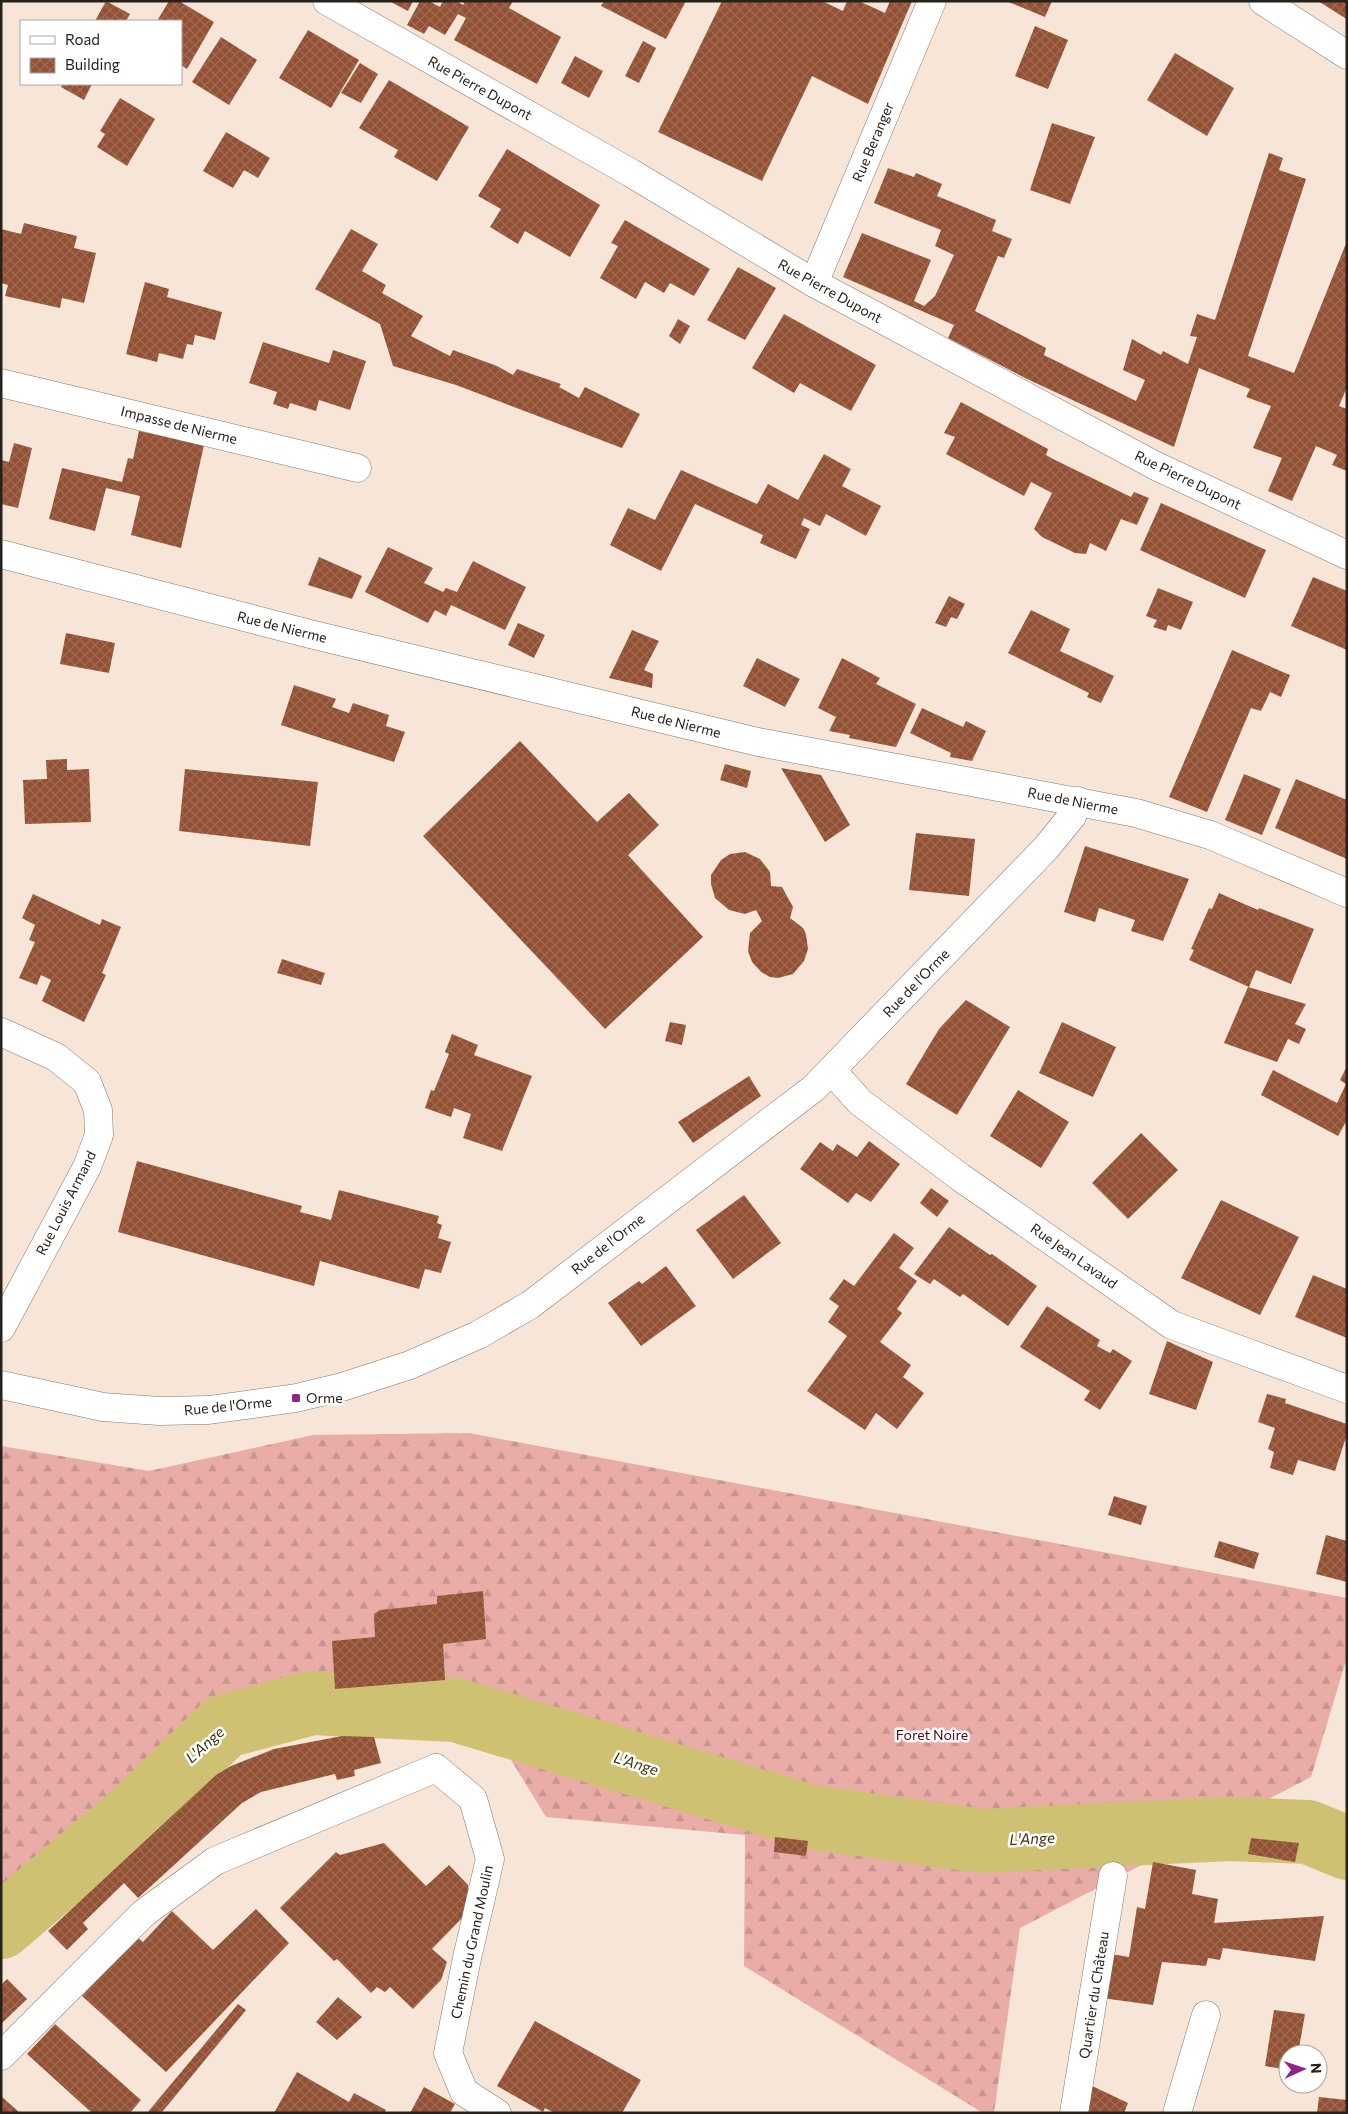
<svg xmlns="http://www.w3.org/2000/svg" width="1348" height="2114" viewBox="0 0 1348 2114" font-family="Commissioner,sans-serif">
  <defs>
    <pattern id="forest-firs" width="22" height="20" patternUnits="userSpaceOnUse" patternTransform="scale(1.25)"><rect width="22" height="20" fill="#e9aca6"/><path d="M5 1l3.5 6h-7zM16 11l3.5 6h-7z" fill="#c8948e"/></pattern>
    <pattern id="building-cross-hatch" width="8" height="8" patternUnits="userSpaceOnUse" patternTransform="scale(1.25)"><rect width="8" height="8" fill="#945033"/><path d="M0 0l8 8M0 8l8-8" fill="none" stroke="#9e6b55"/></pattern>
  </defs>
  <rect width="100%" height="100%" fill="#f7e6d8"/>
  <path fill="url(#forest-firs)" d="M469 1433 1347 1598V1657L1311 1777 1020 1928 994 2113H983L744 1966 745 1835 546 1817 505 1750 344 1715 224 1755 1 1945V1446L149 1471 313 1435Z"/>
  <g fill="none" stroke-linecap="round" stroke-linejoin="round">
    <path stroke="#cfc172" stroke-width="64" d="M1 1927 131 1816 225 1726 312 1703 456 1710 811 1817 981 1841 1229 1829 1308 1832 1347 1848"/>
  </g>
  <g fill="url(#building-cross-hatch)">
    <path d="M106 1 130 14 126 21H95Z"/>
    <path d="M169 1H179L214 22 187 69 181 65V21H157Z"/>
    <path d="M389 1H413L408 11Z"/>
    <path d="M420 1H429L440 7 443 1H456L463 5 465 1H513L509 8 561 37 537 84 454 40 466 18 458 14 445 35 429 26 424 34 407 25Z"/>
    <path d="M604 1H686L666 39 601 6Z"/>
    <path d="M722 1H822L843 11 847 1H859L885 13 890 1H912L868 104 812 76 762 181 658 132Z"/>
    <path d="M1006 1H1052L1045 17Z"/>
    <path d="M1318 1H1347V19L1345 18Z"/>
    <path d="M1035 26 1068 40 1048 89 1015 76Z"/>
    <path d="M308 30 359 60 331 108 279 78Z"/>
    <path d="M221 37 257 60 229 105 192 82Z"/>
    <path d="M643 41 656 48 639 83 625 76Z"/>
    <path d="M1175 53 1234 88 1207 136 1147 100Z"/>
    <path d="M575 56 603 71 589 98 561 83Z"/>
    <path d="M360 63 378 74 361 103 341 93Z"/>
    <path d="M389 80 469 127 437 181 394 157 398 150 359 128Z"/>
    <path d="M63 84H92L84 100 61 87Z"/>
    <path d="M120 98 155 119 127 166 97 147 105 134 100 131Z"/>
    <path d="M1052 123 1095 137 1070 204 1030 190Z"/>
    <path d="M226 132 270 158 258 178 244 170 233 188 203 171Z"/>
    <path d="M507 149 600 205 570 257 525 231 518 244 490 227 501 209 478 196Z"/>
    <path d="M1269 153 1283 158 1279 170 1306 179 1248 356 1294 373 1347 241V387L1339 406 1347 409V471L1332 465 1337 455 1316 446 1292 501 1268 491 1282 458 1253 448 1271 406 1246 397 1250 389 1199 368 1174 447 1027 379 948 338 954 325 843 277 862 233 931 260 914 301 924 306 935 296 954 255 935 246 941 230 874 203 888 168 914 177 916 173 942 184 937 196 996 220 992 231 1012 239 1004 258 998 256 975 311 1046 348 1044 355 1136 401 1145 380 1123 370 1132 339 1161 355 1163 351 1188 364 1197 337 1190 336 1197 314 1215 320Z"/>
    <path d="M625 220 710 269 694 296 670 283 664 293 645 282 636 299 600 278 618 246 611 243Z"/>
    <path d="M24 223 77 236 74 248 96 253 84 303 62 298 60 308 5 296 8 285 1 283V229L21 234Z"/>
    <path d="M351 229 378 244 362 271 386 285 382 293 423 316 411 336 450 356 453 350 497 366 513 375 517 369 561 384 559 387 579 398 585 387 640 414 622 448 456 385 393 366 380 324 315 289Z"/>
    <path d="M738 267 776 288 745 340 707 320Z"/>
    <path d="M145 282 169 289 167 297 222 312 215 340 195 335 193 345 187 344 183 359 159 353 157 362 126 354Z"/>
    <path d="M784 314 876 365 851 411 800 383 794 393 752 368Z"/>
    <path d="M678 319 690 326 680 344 669 336Z"/>
    <path d="M263 342 329 363 333 350 366 361 350 410 319 400 316 411 290 403 288 409 273 404 277 392 249 383Z"/>
    <path d="M961 402 1048 449 1046 455 1053 459 1131 497 1134 492 1149 498 1137 525 1121 519 1106 551 1090 543 1086 554 1075 553 1042 537 1034 529 1052 493 1031 482 1024 496 946 454 955 437 944 433Z"/>
    <path d="M139 431 204 445 181 548 131 535 140 496 106 488 95 531 49 519 62 468 122 482 128 458 133 459Z"/>
    <path d="M14 443 32 448 18 508 1 504V460L9 462Z"/>
    <path d="M824 454 851 469 842 486 881 506 866 536 826 514 820 526 804 518 801 525 810 529 796 559 760 543 763 535 695 504 661 571 610 545 628 508 655 520 681 470 757 504 768 484 798 500Z"/>
    <path d="M1161 503 1266 550 1245 598 1140 550Z"/>
    <path d="M388 547 433 568 424 583 443 592 446 588 457 592 473 561 526 587 505 630 451 605 446 616 435 610 428 623 365 592Z"/>
    <path d="M319 557 362 576 352 599 308 585Z"/>
    <path d="M1313 577 1347 591V650L1291 626Z"/>
    <path d="M1158 588 1193 602 1181 630 1168 625 1166 631 1153 627 1157 620 1146 616Z"/>
    <path d="M949 596 965 604 957 619 951 617 946 627 935 623Z"/>
    <path d="M1031 610 1070 629 1060 651 1114 676 1101 703 1087 697 1089 693 1008 653Z"/>
    <path d="M518 623 545 635 534 658 508 645Z"/>
    <path d="M632 630 659 641 644 670 653 674 652 688 609 678Z"/>
    <path d="M66 633 115 643 109 673 60 664Z"/>
    <path d="M1232 650 1290 675 1281 697 1270 692 1261 711 1251 708 1207 812 1169 797Z"/>
    <path d="M757 658 800 679 785 707 743 686Z"/>
    <path d="M842 658 880 678 876 684 916 704 896 747 849 738 850 735 829 731 836 717 818 708Z"/>
    <path d="M294 685 336 699 332 707 349 713 353 703 389 715 386 726 405 732 394 762 281 725Z"/>
    <path d="M922 708 963 727 966 721 986 731 972 761 950 757 951 753 910 733Z"/>
    <path d="M520 741 597 822 629 793 659 825 628 855 703 937 605 1029 423 836Z"/>
    <path d="M67 759V770L89 769 91 822 25 824 23 780 47 779 46 760Z"/>
    <path d="M725 764 751 771 747 788 720 780Z"/>
    <path d="M781 768 821 775 850 825 825 842Z"/>
    <path d="M185 769 318 782 310 846 179 831Z"/>
    <path d="M1244 774 1281 789 1262 835 1225 820Z"/>
    <path d="M1296 779 1347 800V859L1275 828Z"/>
    <path d="M916 833 975 839 969 896 909 890Z"/>
    <path d="M1085 846 1189 879 1163 941 1131 931 1135 920 1099 908 1095 922 1064 912Z"/>
    <path d="M745 852 760 859 770 872 771 886 782 887 793 907 790 918 803 928 806 934 808 949 804 961 793 974 778 978 770 977 761 972 752 962 748 951 750 933 762 921 756 910 745 914 729 910 715 898 711 884V875L721 860 730 854Z"/>
    <path d="M1219 893 1258 910 1259 908 1314 929 1291 984 1256 970 1249 987 1189 960 1194 950 1191 949 1209 908 1212 909Z"/>
    <path d="M33 894 100 925 102 919 121 927 102 973 106 975 84 1022 42 1001 51 980 41 975 37 985 19 978 35 942 29 940 35 925 22 918Z"/>
    <path d="M282 959 325 973 321 985 277 973Z"/>
    <path d="M1248 987 1306 1004 1295 1024 1306 1029 1299 1044 1288 1039 1277 1062 1224 1043Z"/>
    <path d="M966 1000 1010 1027 957 1115 906 1084 939 1029Z"/>
    <path d="M670 1022 686 1025 682 1045 665 1041Z"/>
    <path d="M1062 1022 1116 1047 1093 1097 1039 1073Z"/>
    <path d="M452 1034 478 1045 474 1055 532 1076 502 1151 463 1138 471 1114 454 1108 451 1117 425 1108 431 1090 434 1091 449 1054 445 1052Z"/>
    <path d="M1347 1066V1120L1338 1136 1261 1095 1273 1070 1337 1103 1346 1084 1340 1080Z"/>
    <path d="M749 1076 761 1096 693 1143 678 1122Z"/>
    <path d="M1018 1090 1069 1122 1041 1168 990 1136Z"/>
    <path d="M1141 1133 1178 1170 1128 1219 1092 1183Z"/>
    <path d="M869 1141 900 1164 871 1202 856 1193 848 1203 800 1169 820 1142 833 1151 837 1144 857 1157Z"/>
    <path d="M137 1161 302 1206 300 1212 331 1220 339 1190 439 1216 437 1223 442 1225 438 1238 451 1242 441 1273 425 1269 419 1289 320 1261 314 1286 118 1232Z"/>
    <path d="M931 1188 949 1201 937 1217 920 1203Z"/>
    <path d="M744 1195 781 1243 733 1279 696 1230Z"/>
    <path d="M1221 1200 1299 1237 1260 1315 1181 1278Z"/>
    <path d="M949 1227 990 1255 992 1254 1037 1286 1008 1326 963 1294 960 1297 934 1279 930 1284 914 1274Z"/>
    <path d="M894 1233 914 1248 899 1268 917 1281 897 1309 902 1313 880 1342 911 1365 903 1377 924 1393 897 1429 876 1413 865 1430 807 1391 847 1336 828 1322 839 1306 829 1299 844 1279 854 1286Z"/>
    <path d="M666 1266 696 1306 641 1346 608 1303 639 1281 642 1284Z"/>
    <path d="M1313 1275 1347 1289V1338L1295 1317Z"/>
    <path d="M1047 1306 1100 1340 1097 1346 1110 1353 1113 1349 1132 1361 1100 1410 1084 1400 1090 1391 1020 1347Z"/>
    <path d="M1167 1341 1213 1362 1196 1410 1149 1394Z"/>
    <path d="M1267 1394 1286 1399 1285 1403 1347 1424V1434L1335 1471 1298 1460 1293 1475 1270 1468 1274 1452 1268 1449 1275 1428 1258 1422Z"/>
    <path d="M1114 1496 1147 1506 1141 1525 1108 1515Z"/>
    <path d="M1326 1535 1347 1541V1582L1316 1574Z"/>
    <path d="M1219 1541 1259 1553 1254 1569 1214 1557Z"/>
    <path d="M483 1591 486 1639 443 1644 445 1680 335 1689 332 1641 375 1637 374 1614 380 1610 437 1604V1596Z"/>
    <path d="M342 1736 374 1737 381 1763 354 1770 355 1776 337 1780 335 1774 261 1792 242 1803 138 1898 124 1883 83 1923 88 1929 67 1950 48 1931 216 1775 231 1766 274 1749Z"/>
    <path d="M775 1837 808 1841 806 1856 774 1852Z"/>
    <path d="M1251 1838 1299 1843 1295 1862 1248 1854Z"/>
    <path d="M384 1843 426 1886 449 1865 468 1885 467 1913 432 1949 447 1962 441 1980 413 2009 390 1987 385 1992 377 1987 371 1993 337 1959 334 1961 280 1908 336 1852 340 1855Z"/>
    <path d="M1153 1862 1196 1870 1192 1894 1218 1899 1214 1923 1324 1916 1315 1961 1223 1948 1220 1960 1208 1958 1206 1966 1162 1962 1153 2005 1102 1998 1111 1954 1129 1957 1137 1907 1145 1909Z"/>
    <path d="M256 1909 289 1943 166 2072 82 1996 137 1937 143 1942 172 1911 213 1950Z"/>
    <path d="M7 1979 27 1999 1 2024V1985Z"/>
    <path d="M338 1997 362 2017 337 2040 316 2022Z"/>
    <path d="M238 2004 246 2010 168 2105 161 2113H147Z"/>
    <path d="M1274 2010 1305 2014 1298 2054H1288V2070L1265 2066Z"/>
    <path d="M535 2021 641 2080 622 2113H554L545 2108 543 2112 497 2086Z"/>
    <path d="M55 2024 141 2100 130 2113H92L27 2054Z"/>
    <path d="M297 2072 349 2102 354 2093 386 2110 384 2113H274Z"/>
    <path d="M1088 2084 1128 2103 1124 2113H1082Z"/>
    <path d="M424 2087 455 2104 450 2113H410Z"/>
    <path d="M1 2096 20 2113H1Z"/>
    <path d="M1319 2097 1347 2100V2113H1317Z"/>
  </g>
  <g fill="none" stroke-linecap="round" stroke-linejoin="round">
    <defs>
      <g id="minor">
        <path d="M327 1 631 173 814 283 1156 466 1347 555"/>
        <path d="M814 283 932 1"/>
        <path d="M1 383 357 468"/>
        <path d="M1 554 310 634 758 742 1136 813 1210 835 1347 893"/>
        <path d="M1 1032 56 1057 87 1082 98 1110 99 1135 87 1167 1 1328"/>
        <path d="M832 1071 860 1102 960 1177 1172 1325 1347 1389"/>
        <path d="M1 1385 103 1407 159 1411 209 1410 296 1398 342 1387 410 1365 478 1335 530 1305 814 1088 1046 848 1072 816 1078 801"/>
        <path d="M1 2056 144 1913 215 1861 436 1768 473 1799 490 1859 467 1958 448 2053 464 2092 497 2113"/>
        <path d="M1074 2113 1113 1876"/>
        <path d="M1177 2113 1206 2015"/>
      </g>
      <path id="major" d="M1263 1 1347 55"/>
    </defs>
    <use href="#minor" stroke="#85776a" stroke-width="29"/>
    <use href="#major" stroke="#85776a" stroke-width="29"/>
    <use href="#minor" stroke="#fff" stroke-width="28"/>
    <use href="#major" stroke="#fff" stroke-width="28"/>
  </g>
  <rect fill="#8d268b" stroke="#fff" stroke-width="2" x="291" y="1393" width="10" height="10" rx="2.5"/>
  <g text-anchor="middle" stroke-width="5" stroke-linejoin="round" paint-order="stroke">
    <g font-size="14" fill="#27211c" stroke="#fff">
      <text transform="translate(480 88) rotate(29)" y="5">Rue Pierre Dupont</text>
      <text transform="translate(873 142) rotate(-67)" y="5">Rue Beranger</text>
      <text transform="translate(830 291) rotate(29)" y="5">Rue Pierre Dupont</text>
      <text transform="translate(179 425) rotate(14)" y="5">Impasse de Nierme</text>
      <text transform="translate(1188 480) rotate(26)" y="5">Rue Pierre Dupont</text>
      <text transform="translate(282 627) rotate(14)" y="5">Rue de Nierme</text>
      <text transform="translate(676 722) rotate(14)" y="5">Rue de Nierme</text>
      <text transform="translate(1073 801) rotate(11)" y="5">Rue de Nierme</text>
      <text transform="translate(916 983) rotate(-46)" y="5">Rue de l'Orme</text>
      <text transform="translate(66 1203) rotate(-63)" y="5">Rue Louis Armand</text>
      <text transform="translate(608 1244) rotate(-38)" y="5">Rue de l'Orme</text>
      <text transform="translate(1074 1256) rotate(35)" y="5">Rue Jean Lavaud</text>
      <text transform="translate(228 1406) rotate(-6)" y="5">Rue de l'Orme</text>
      <text transform="translate(472 1942) rotate(-78)" y="5">Chemin du Grand Moulin</text>
      <text transform="translate(1094 1995) rotate(-81)" y="5">Quartier du Château</text>
    </g>
    <g font-size="14" fill="#27211c" stroke="#fff" text-anchor="start">
      <text x="306" y="1403">Orme</text>
    </g>
    <g font-size="14" fill="#52080c" stroke="#fff">
      <text x="932" y="1740">Foret Noire</text>
    </g>
    <g font-size="15" font-style="italic" fill="#38320f" stroke="#fff">
      <text transform="translate(205 1745) rotate(-42)" y="5">L'Ange</text>
      <text transform="translate(636 1764) rotate(17)" y="5">L'Ange</text>
      <text transform="translate(1032 1839) rotate(-3)" y="5">L'Ange</text>
    </g>
  </g>
  <rect width="1348" height="2114" fill="none" stroke="#27211c" stroke-width="5"/>
  <rect x="20" y="20" width="162" height="65" fill="#ffffff" stroke="#a9a6a4"/>
  <rect x="30" y="36" width="25" height="8" fill="#ffffff" stroke="#a9a6a4"/>
  <text x="65" y="45" font-size="15" fill="#27211c">Road</text>
  <rect x="30" y="58" width="25" height="15" fill="url(#building-cross-hatch)" stroke="#a9a6a4"/>
  <text x="65" y="70" font-size="15" fill="#27211c">Building</text>
  <g transform="translate(1303 2069) rotate(87)"><circle r="24" fill="#ffffff" stroke="#a9a6a4"/>
  <path d="M0-4L9 19L0 12L-9 19Z" fill="#8d268b"/>
  <text y="-8" font-size="14" font-weight="bold" text-anchor="middle" fill="#27211c">N</text>
  </g>
</svg>
